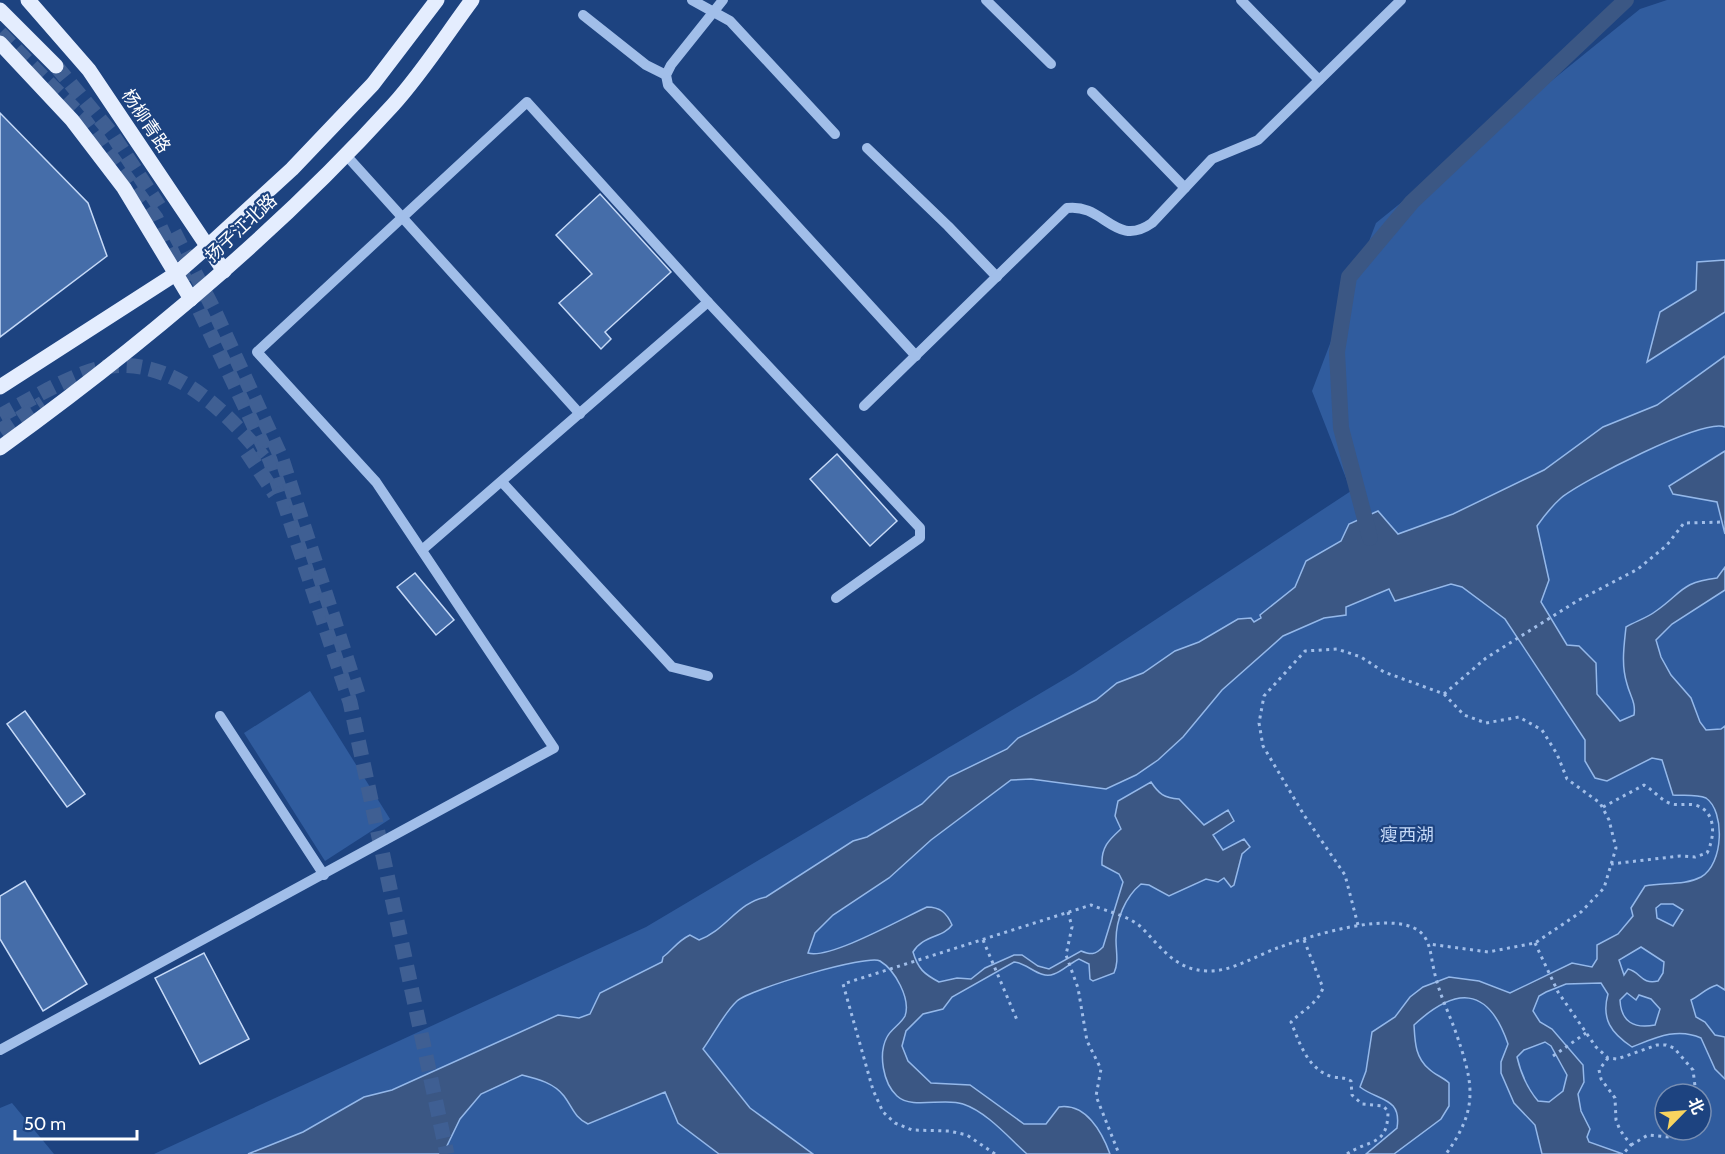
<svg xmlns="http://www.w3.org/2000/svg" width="1725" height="1154" viewBox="0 0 1725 1154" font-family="Cabin,'Noto Sans SC',sans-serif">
  <rect width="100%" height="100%" fill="#1d4380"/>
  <g fill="#305c9e" fill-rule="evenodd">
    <path d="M1667 0H1725V1154H154L646 927 1073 674 1351 491 1312 391 1376 223 1640 9ZM1665 1094H1701V1130H1665Z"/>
    <path d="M310 691 390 819 325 861 244 733Z"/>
    <path d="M12 1103 54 1154H0V1108Z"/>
  </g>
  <g fill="#3b5784" stroke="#94b8ea" stroke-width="1.5" fill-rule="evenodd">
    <path d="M1725 260V312L1647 362 1660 312 1696 290 1697 262Z"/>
    <path d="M1725 356V427C1703 418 1582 481 1561 498 1552 506 1544 516 1537 526L1549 580 1541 602 1567 645 1579 646 1596 663 1597 694 1620 721 1634 715C1636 702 1630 696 1627 684 1621 665 1624 646 1626 627 1636 621 1647 618 1656 611 1682 593 1681 582 1717 578L1725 567V590L1672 624 1656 640 1661 657 1671 675 1691 698 1700 722 1706 730 1721 729 1725 726V990L1717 985C1706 988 1701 995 1691 1000L1696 1017 1705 1022 1715 1035 1725 1037V1079L1715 1069 1701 1038C1677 1027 1655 1038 1632 1047 1611 1033 1601 1019 1608 994L1601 983 1566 984 1546 992 1539 996 1533 1011 1540 1022 1552 1029 1583 1065 1584 1082 1578 1094 1581 1111 1590 1129 1587 1137 1589 1142 1623 1154H1542L1535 1125 1514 1103 1501 1073V1062L1508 1044C1488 985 1455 987 1414 1025 1415 1042 1415 1057 1429 1069 1435 1075 1443 1077 1449 1083V1106L1441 1119 1394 1154H1366L1397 1128C1402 1097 1378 1101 1360 1087L1366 1071 1372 1032 1395 1017 1410 997 1423 987 1449 977 1479 981 1510 993 1572 963 1592 967 1597 959V945L1618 934 1633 916 1631 908 1645 886C1663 882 1684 886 1701 877 1724 864 1725 811 1706 798 1696 794 1684 796 1673 795L1662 760 1652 758 1607 781 1595 778 1585 761V740L1505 619 1462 587 1451 584 1395 601 1389 589 1346 607V615L1324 618 1283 636 1222 690 1183 737 1158 760 1136 775 1106 789 1031 779 1011 780 931 840 889 878 833 915 815 933 808 953C829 960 903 918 927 907 940 907 947 913 952 925 943 938 923 935 913 952 918 969 924 974 939 982L957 978 971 979 985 968 1014 955H1022L1038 966 1049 969 1081 951C1091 955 1095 955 1103 947L1123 882 1119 874 1102 865C1101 847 1109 840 1121 829L1115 816 1118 801 1151 782C1159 794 1164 798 1179 799L1204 825 1228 810 1234 821 1213 835 1223 850 1244 839 1250 847 1242 854 1234 885 1231 887 1224 878 1218 882 1206 879 1169 896 1149 885 1141 884C1125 897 1116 920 1116 940 1116 952 1119 962 1114 973L1093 981 1090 979 1089 964 1079 959C1070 963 1063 971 1054 974 1040 980 1028 963 1014 962L952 997 943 1009 923 1014 906 1031 902 1046 908 1061 931 1083 970 1085 1024 1124H1046L1059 1107C1086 1103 1102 1132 1110 1154H1027C1009 1138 987 1112 963 1104 944 1097 912 1110 897 1096 883 1083 878 1054 887 1037 891 1029 901 1024 905 1016 911 999 895 970 880 961 868 954 750 989 737 1001 724 1013 714 1034 703 1049L750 1108 813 1154H719L678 1123 665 1092 588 1124C574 1117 573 1108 564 1096 554 1083 538 1079 522 1075L481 1094 460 1119 443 1154H248L303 1132 364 1097 392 1090 558 1015 579 1018 590 1014 600 993 662 962 663 957C674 949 676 942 690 935L699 940C725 931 738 902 766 897L853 841 867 837 922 804 949 777 1007 749 1018 738 1096 700 1117 683 1143 673 1175 651 1199 642 1238 619 1251 618 1254 622 1261 618 1260 615 1295 587 1306 561 1341 541 1349 524 1378 511 1398 534 1453 514 1544 470 1603 427 1657 405ZM1661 904H1673L1683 910 1673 926 1657 918 1656 908ZM1641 947 1664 962 1663 973 1658 981C1641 985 1641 972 1628 969L1624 975 1619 960ZM1627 993 1636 1000 1639 995 1651 999 1660 1009 1655 1025C1634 1029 1621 1022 1620 1000ZM1545 1042 1551 1046 1567 1075 1563 1091 1549 1102 1538 1101C1527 1088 1521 1074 1517 1057L1524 1050Z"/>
    <path d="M1725 451V534L1717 502 1673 494 1669 486Z"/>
  </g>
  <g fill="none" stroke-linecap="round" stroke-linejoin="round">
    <path stroke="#3b5784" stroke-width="16" d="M1370 538 1341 428 1337 352 1349 277 1412 202 1626 0"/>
  </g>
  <g fill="#456da9" stroke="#c5d9f7" stroke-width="1.5">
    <path d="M0 113 88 203 107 256 0 337Z"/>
    <path d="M600 194 671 272 605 332 611 339 601 349 559 303 592 274 556 235Z"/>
    <path d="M837 454 897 521 870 546 810 479Z"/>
    <path d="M415 573 454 620 436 635 397 587Z"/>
    <path d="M25 711 85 794 67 807 7 724Z"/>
    <path d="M25 881 87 984 43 1011 0 939V896Z"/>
    <path d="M204 953 249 1039 200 1064 155 978Z"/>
  </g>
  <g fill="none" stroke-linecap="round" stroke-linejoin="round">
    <g stroke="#3f5f93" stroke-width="15" stroke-dasharray="15 8" stroke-linecap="butt">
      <path d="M0 33 83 118 156 218 270 460 350 702 447 1154"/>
      <path d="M56 66 112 134 159 206"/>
      <path d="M174 232 216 314 282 459 359 697"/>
      <path d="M0 416C29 400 59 382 90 371 161 347 223 406 263 457"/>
      <path d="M0 431 43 403"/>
      <path d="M247 452 275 494"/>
    </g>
    <g stroke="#a1bee9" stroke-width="3" stroke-dasharray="3 4.5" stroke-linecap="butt">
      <path d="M1444 694 1486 658 1577 601 1638 569 1667 545 1684 523 1725 522"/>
      <path d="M1603 807 1644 785C1653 790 1658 797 1667 802 1675 807 1686 803 1695 805 1717 811 1715 837 1707 853L1695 857 1680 856 1611 864"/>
      <path d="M1068 912 1072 927 1066 955 1078 988 1087 1041 1101 1069 1096 1096 1119 1154"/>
      <path d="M1358 925 1345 875 1304 815 1263 746 1259 723 1264 696 1305 651 1337 649 1361 657 1384 672 1444 694 1464 715 1486 723 1519 717 1542 730 1557 754 1567 779 1600 803 1609 820 1616 848 1604 888 1581 912 1535 943 1488 952 1429 944"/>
      <path d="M983 940 1017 1020"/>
      <path d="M1304 940 1323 988C1317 1004 1303 1010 1291 1022 1300 1044 1308 1070 1333 1077 1340 1078 1344 1077 1351 1081L1352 1095 1362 1104 1383 1106 1388 1111C1388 1147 1369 1139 1347 1154"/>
      <path d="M1535 943 1558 992 1596 1047 1608 1058 1617 1059 1657 1045H1666L1674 1048 1693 1070 1696 1094"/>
      <path d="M1553 1056 1586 1033"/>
      <path d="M1608 1058 1599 1070 1601 1079 1615 1098 1616 1120 1620 1130 1631 1145 1623 1154"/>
      <path d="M1631 1145 1648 1135 1678 1138 1685 1130"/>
      <path d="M995 1154 967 1135 949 1131 912 1130 895 1123 883 1112 873 1090 843 984 1091 905C1106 911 1129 916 1141 927 1161 947 1175 970 1207 971 1232 972 1257 955 1280 947 1310 936 1402 906 1424 936 1431 946 1431 958 1434 970 1438 991 1448 1011 1455 1030 1473 1082 1480 1107 1446 1154"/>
    </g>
    <g stroke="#a1bee9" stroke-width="10">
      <path d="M692 0 730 21 835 134"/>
      <path d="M723 0 671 65 666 75 668 85 916 356"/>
      <path d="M986 0 1051 64"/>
      <path d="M1241 0 1319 80"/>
      <path d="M583 15 646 65 666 75"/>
      <path d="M1092 92 1185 188"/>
      <path d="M867 148 948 226 997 277"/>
      <path d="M345 154 580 414"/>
      <path d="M864 406 1067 208C1104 203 1115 249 1152 223L1212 159 1258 140 1401 0"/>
      <path d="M502 482 672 667 708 676"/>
      <path d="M422 550 708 302"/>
      <path d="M220 716 324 875"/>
      <path d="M0 1050 554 748 376 482 257 352 527 102 708 302 920 528V538L836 598"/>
    </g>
    <g stroke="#e4edfe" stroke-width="15">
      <path d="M28 0 89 70 224 271"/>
      <path d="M0 10 56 66"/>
      <path d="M0 43 72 120 124 188 191 299"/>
      <path d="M0 387 177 273 208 246 292 169 373 84 437 0"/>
      <path d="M0 448C141 346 276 234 393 105 422 73 446 35 472 0"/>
    </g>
  </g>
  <g text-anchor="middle" stroke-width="4.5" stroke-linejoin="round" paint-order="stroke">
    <g font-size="18" fill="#fff" stroke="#1d4380">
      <text transform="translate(146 121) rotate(56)" y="6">杨柳青路</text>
      <text transform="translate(241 228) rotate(-43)" y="6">扬子江北路</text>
    </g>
    <g font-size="18" fill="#c5d9f7" stroke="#1d4380">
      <text x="1407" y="841">瘦西湖</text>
    </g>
  </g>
  <g transform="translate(1683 1112) rotate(65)"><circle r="28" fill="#1d4380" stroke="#778eb3" stroke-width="1.5"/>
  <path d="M0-4.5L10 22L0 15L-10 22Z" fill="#f8d45f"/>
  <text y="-9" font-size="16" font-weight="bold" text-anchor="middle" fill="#ffffff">北</text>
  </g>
  <path d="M15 1130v9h122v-9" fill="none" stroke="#ffffff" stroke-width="3"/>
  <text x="24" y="1130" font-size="18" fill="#ffffff" stroke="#1d4380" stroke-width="4.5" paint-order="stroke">50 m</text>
</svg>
